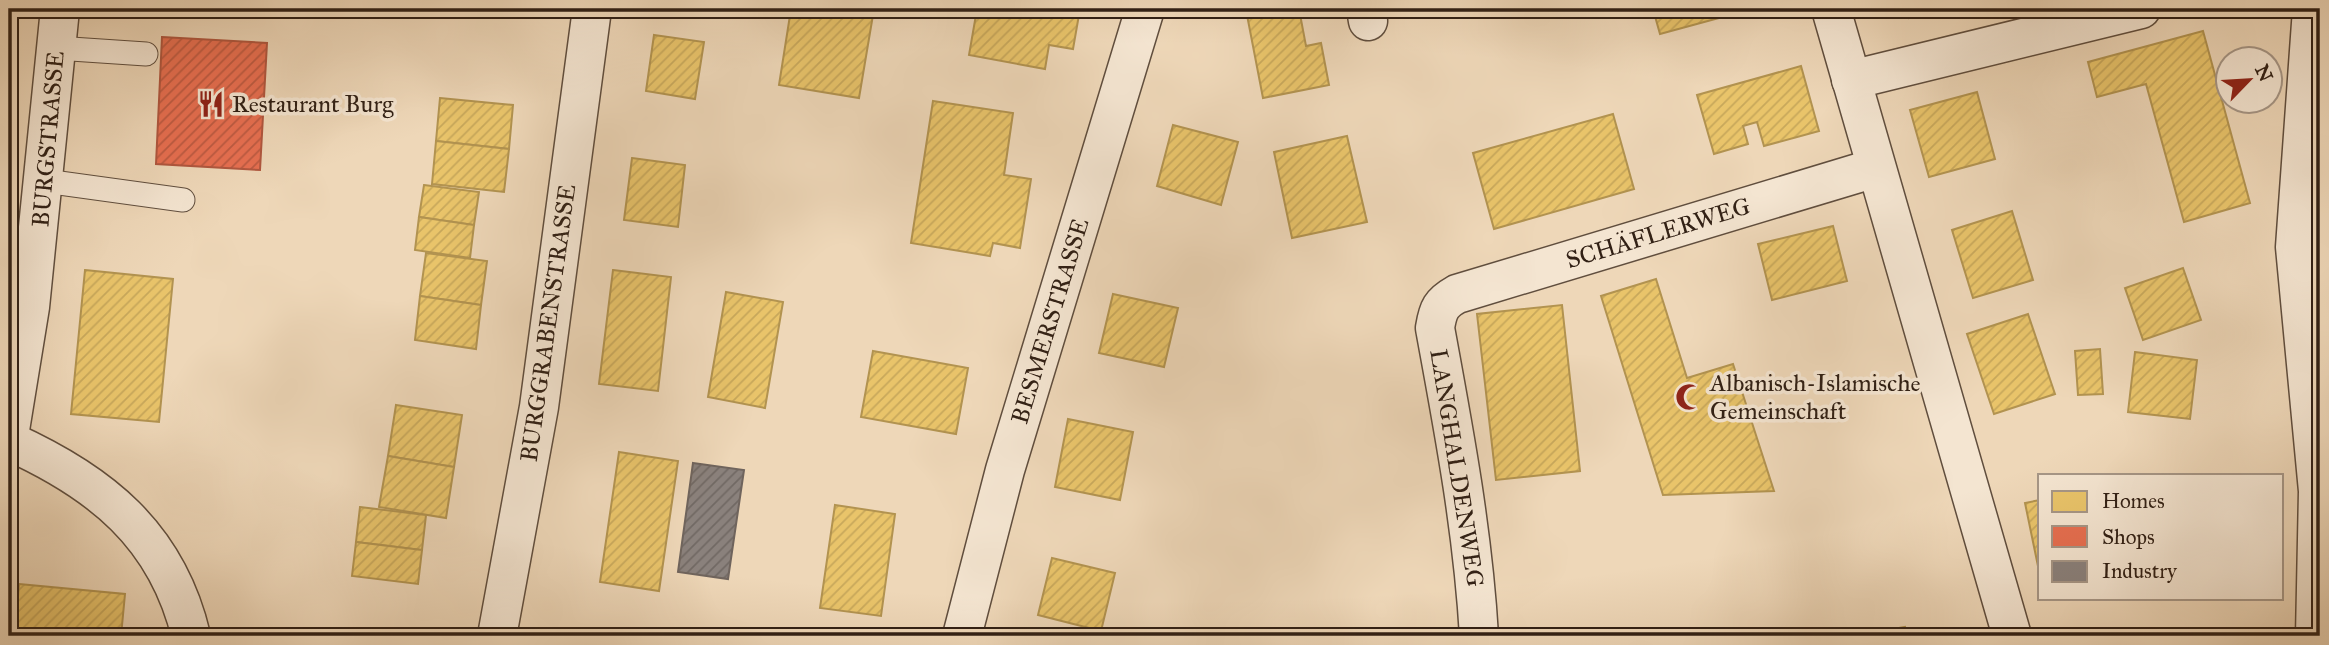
<svg xmlns="http://www.w3.org/2000/svg" width="2329" height="645" viewBox="0 0 2329 645" font-family="'IM FELL Great Primer',serif">
  <defs>
    <pattern id="homes-hatch" width="6" height="6" patternUnits="userSpaceOnUse" patternTransform="scale(1.75)"><rect width="6" height="6" fill="#e9c46a"/><path d="M-1 1l2-2M0 6l6-6M5 7l2-2" fill="none" stroke="#c8a85b"/></pattern>
    <pattern id="shops-hatch" width="6" height="6" patternUnits="userSpaceOnUse" patternTransform="scale(1.75)"><rect width="6" height="6" fill="#e76f51"/><path d="M-1 1l2-2M0 6l6-6M5 7l2-2" fill="none" stroke="#bc5b42"/></pattern>
    <pattern id="industry-hatch" width="6" height="6" patternUnits="userSpaceOnUse" patternTransform="scale(1.75)"><rect width="6" height="6" fill="#8a817c"/><path d="M-1 1l2-2M0 6l6-6M5 7l2-2" fill="none" stroke="#716964"/></pattern>
  </defs>
  <rect width="100%" height="100%" fill="#eed7b8"/>
  <filter id="stains"><feTurbulence type="fractalNoise" baseFrequency=".00286" numOctaves="4"/><feColorMatrix values="0 0 0 0 .2 0 0 0 0 .09 0 0 0 0 .02 0 0 0 .5 -.17"/></filter>
  <radialGradient id="worn" r=".72"><stop offset=".6" stop-color="#630" stop-opacity="0"/><stop offset="1" stop-color="#630" stop-opacity=".3"/></radialGradient>
  <g fill="url(#homes-hatch)" stroke="#b29350" stroke-width="2">
    <path d="M791 9H874L859 98 779 85Z"/>
    <path d="M977 9H1080L1073 49 1049 45 1045 69 969 55Z"/>
    <path d="M1279 9H1299L1306 46 1321 43 1329 85 1263 98 1247 15Z"/>
    <path d="M1653 9H1752L1660 34Z"/>
    <path d="M1906 9H1942L1909 18Z"/>
    <path d="M2203 31 2250 203 2184 222 2146 84 2097 97 2088 62Z"/>
    <path d="M654 35 704 42 695 99 646 91Z"/>
    <path d="M1801 66 1819 131 1764 146 1757 122 1743 126 1748 144 1714 154 1697 95Z"/>
    <path d="M1977 92 1995 159 1929 177 1910 110Z"/>
    <path d="M440 98 513 105 509 149 436 141Z"/>
    <path d="M933 101 1013 113 1004 175 1031 179 1020 248 993 243 990 256 911 243Z"/>
    <path d="M1613 114 1634 189 1494 229 1473 153Z"/>
    <path d="M1173 125 1238 142 1221 205 1157 186Z"/>
    <path d="M1347 136 1367 222 1292 238 1274 152Z"/>
    <path d="M436 141 509 149 504 192 432 184Z"/>
    <path d="M632 158 685 165 678 227 624 220Z"/>
    <path d="M424 185 479 192 474 225 419 217Z"/>
    <path d="M2012 211 2033 280 1973 298 1952 230Z"/>
    <path d="M419 217 474 225 470 258 415 250Z"/>
    <path d="M1833 226 1847 281 1772 300 1758 244Z"/>
    <path d="M426 253 487 261 481 305 420 296Z"/>
    <path d="M2183 268 2201 320 2143 340 2125 288Z"/>
    <path d="M85 270 173 279 159 422 71 414Z"/>
    <path d="M613 270 671 277 658 391 599 384Z"/>
    <path d="M1656 279 1687 378 1733 364 1774 491 1663 495 1601 296Z"/>
    <path d="M726 292 783 302 765 408 708 397Z"/>
    <path d="M1113 294 1178 308 1164 367 1099 353Z"/>
    <path d="M420 296 481 305 476 349 415 340Z"/>
    <path d="M1562 305 1580 471 1496 480 1477 314Z"/>
    <path d="M2028 314 2055 394 1994 414 1967 334Z"/>
    <path d="M2100 349 2103 394 2078 395 2075 351Z"/>
    <path d="M873 351 968 368 956 434 861 417Z"/>
    <path d="M2135 352 2197 360 2190 419 2128 412Z"/>
    <path d="M396 405 462 415 454 467 388 456Z"/>
    <path d="M1068 419 1133 432 1120 500 1055 487Z"/>
    <path d="M619 452 678 461 659 591 600 582Z"/>
    <path d="M388 456 454 467 446 518 379 507Z"/>
    <path d="M2040 500V571H2039L2025 503Z"/>
    <path d="M835 505 895 514 881 616 820 608Z"/>
    <path d="M360 507 426 515 422 550 356 542Z"/>
    <path d="M356 542 422 550 418 584 352 576Z"/>
    <path d="M1052 558 1115 573 1101 631 1038 615Z"/>
    <path d="M19 584 125 594 121 636H15Z"/>
    <path d="M1905 627 1907 636H1852Z"/>
  </g>
  <path fill="url(#shops-hatch)" stroke="#b0573f" stroke-width="2" d="M162 37 267 43 260 170 156 164Z"/>
  <path fill="url(#industry-hatch)" stroke="#6f645d" stroke-width="2" d="M693 463 744 470 728 579 678 572Z"/>
  <g fill="none" stroke-linecap="round" stroke-linejoin="round">
    <defs>
      <g id="service">
        <path d="M56 48 146 54"/>
        <path d="M45 181 183 200"/>
      </g>
      <g id="minor">
        <path d="M1366 9 1368 21"/>
        <path d="M2312 9 2295 247 2318 491 2315 636"/>
        <path d="M1851 80 2141 9"/>
        <path d="M9 436 30 307 60 9"/>
        <path d="M9 441C100 482 167 535 191 636"/>
        <path d="M497 636 539 407 592 9"/>
        <path d="M962 636 1005 470 1145 9"/>
        <path d="M1479 636C1473 532 1454 431 1435 328 1438 309 1441 303 1457 294L1875 168"/>
      </g>
      <path id="tertiary" d="M1831 9 2012 636"/>
    </defs>
    <use href="#service" stroke="#604e3e" stroke-width="25"/>
    <use href="#minor" stroke="#604e3e" stroke-width="41"/>
    <use href="#tertiary" stroke="#604e3e" stroke-width="41"/>
    <use href="#service" stroke="#f4e5d1" stroke-width="23"/>
    <use href="#minor" stroke="#f4e5d1" stroke-width="38"/>
    <use href="#tertiary" stroke="#f4e5d1" stroke-width="38"/>
  </g>
  <defs>
    <symbol id="restaurant-bare" viewBox="-9 -9 18 18"><path d="M-5-6h1v4h1v-4h1v4h1v-4h1v5L-1.5 .5V6h-2V.5L-5-1ZM5-6V6H3V1.5H1.5Q1.5-4 5-6Z" fill="#8f2418" stroke="#f4e5d1" stroke-width="2.5" paint-order="stroke"/></symbol>
    <symbol id="mosque-bare" viewBox="-9 -9 18 18"><path d="M3.5-4.9A6 6 0 1 0 3.5 4.9A5 5 0 1 1 3.5-4.9Z" fill="#8f2418" stroke="#f4e5d1" stroke-width="2.5" paint-order="stroke"/></symbol>
  </defs>
  <g fill-rule="evenodd">
    <use href="#restaurant-bare" x="192" y="85" width="38" height="38"/>
    <use href="#mosque-bare" x="1670" y="378" width="38" height="38"/>
  </g>
  <g text-anchor="middle" stroke-width="7" stroke-linejoin="round" paint-order="stroke">
    <g font-size="24" fill="#312015" stroke="#f4e5d1" text-anchor="start">
      <text x="232" y="112">Restaurant Burg</text>
      <text x="1710" y="391">Albanisch-Islamische<tspan x="1710" dy="28">Gemeinschaft</tspan></text>
    </g>
    <g font-size="24" fill="#312015" stroke="#f4e5d1">
      <text transform="translate(48 139) rotate(-85)" y="8">BURGSTRASSE</text>
      <text transform="translate(1658 233) rotate(-17)" y="8">SCHÄFLERWEG</text>
      <text transform="translate(1050 321) rotate(-73)" y="8">BESMERSTRASSE</text>
      <text transform="translate(548 323) rotate(-82)" y="8">BURGGRABENSTRASSE</text>
      <text transform="translate(1457 468) rotate(81)" y="8">LANGHALDENWEG</text>
    </g>
  </g>
  <rect width="2329" height="645" fill="none" stroke="#eed7b8" stroke-width="35"/>
  <rect x="10" y="10" width="2308" height="624" fill="none" stroke="#312015" stroke-width="3.5"/>
  <rect x="18" y="18" width="2294" height="610" fill="none" stroke="#312015" stroke-width="2"/>
  <rect x="2038" y="474" width="245" height="126" fill="#f4e5d1" stroke="#a69686" stroke-width="2"/>
  <rect x="2052" y="491" width="35" height="21" fill="#e9c46a" stroke="#a69686" stroke-width="2"/>
  <text x="2102" y="508" font-size="21" fill="#312015">Homes</text>
  <rect x="2052" y="526" width="35" height="21" fill="#e76f51" stroke="#a69686" stroke-width="2"/>
  <text x="2102" y="544" font-size="21" fill="#312015">Shops</text>
  <rect x="2052" y="561" width="35" height="21" fill="#8a817c" stroke="#a69686" stroke-width="2"/>
  <text x="2102" y="578" font-size="21" fill="#312015">Industry</text>
  <g transform="translate(2249 80) rotate(65)"><circle r="33" fill="#f4e5d1" stroke="#a69686" stroke-width="2"/>
  <path d="M0-5L12 26L0 18L-12 26Z" fill="#8f2418"/>
  <text y="-10" font-size="19" font-weight="bold" text-anchor="middle" fill="#312015">N</text>
  </g>
  <rect width="100%" height="100%" filter="url(#stains)"/>
  <rect width="100%" height="100%" fill="url(#worn)"/>
</svg>
